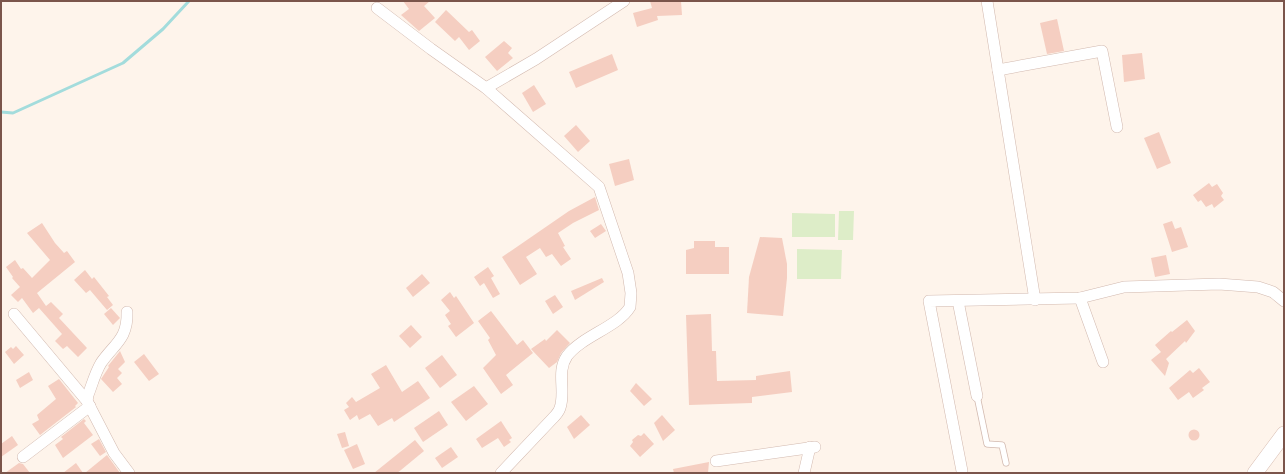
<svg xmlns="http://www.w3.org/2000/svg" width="1285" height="474" viewBox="0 0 1285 474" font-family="Helvetica,sans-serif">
  <rect width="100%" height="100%" fill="#fef4eb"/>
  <g fill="#ddedc8">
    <path d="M839 211H854L853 240H838Z"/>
    <path d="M792 213 835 214V237H792Z"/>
    <path d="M797 249 842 250 841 279H797Z"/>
  </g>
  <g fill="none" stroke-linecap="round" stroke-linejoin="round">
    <path stroke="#a3dcdc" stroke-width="3" d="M1 112 13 113 123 63 163 29 189 1"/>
  </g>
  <g fill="#f5cec1">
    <path d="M403 1H430L424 6 435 18 419 31 401 15 409 9Z"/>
    <path d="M650 1H681L682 15 657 16 658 20 637 27 633 13 652 8Z"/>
    <path d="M446 10 469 32 472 30 480 41 469 50 459 37 455 41 435 22Z"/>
    <path d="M1057 19 1064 51 1047 54 1040 23Z"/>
    <path d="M504 41 512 48 508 53 513 58 497 71 485 57Z"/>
    <path d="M1142 53 1145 79 1124 82 1122 55Z"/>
    <path d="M612 54 618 70 576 88 569 72Z"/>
    <path d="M534 85 546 104 533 112 522 93Z"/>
    <path d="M576 125 590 141 578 152 564 136Z"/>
    <path d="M1159 132 1171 163 1157 169 1144 138Z"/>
    <path d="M629 159 634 180 615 186 609 164Z"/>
    <path d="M1209 183 1212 187 1217 184 1223 193 1221 196 1224 200 1214 208 1212 204 1206 207 1201 200 1198 202 1193 195Z"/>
    <path d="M595 197 599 210 573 223 558 233 565 246 563 247 571 259 561 266 552 254 546 257 540 248 526 257 537 274 520 285 502 257 569 211Z"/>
    <path d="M1172 221 1175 229 1181 227 1188 247 1172 252 1163 224Z"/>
    <path d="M42 223 55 243 64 253 67 251 75 262 37 293 46 306 51 302 63 314 59 318 87 348 78 357 67 346 63 349 55 341 62 334 39 308 33 313 22 298 18 302 11 295 20 287 12 278 13 277 6 267 15 260 21 269 23 268 32 278 50 260 27 233Z"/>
    <path d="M601 224 606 231 595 238 590 231Z"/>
    <path d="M760 237 782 238 787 264V278L783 316 747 313 749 277Z"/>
    <path d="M694 241H715V247H729V274H686V250L694 248Z"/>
    <path d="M1166 255 1170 274 1155 277 1151 258Z"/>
    <path d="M488 267 494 276 491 278 500 294 493 298 484 283 480 286 474 277Z"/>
    <path d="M85 270 92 279 94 277 109 296 107 297 113 305 107 310 90 290 86 293 74 280Z"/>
    <path d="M422 274 430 283 413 297 406 288Z"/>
    <path d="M602 278 604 282 575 300 571 291Z"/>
    <path d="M450 292 454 298 456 296 474 323 456 337 448 326 451 324 445 315 450 311 441 300Z"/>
    <path d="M555 295 563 307 553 314 545 301Z"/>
    <path d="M111 308 120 318 113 325 104 314Z"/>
    <path d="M491 311 517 345 523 340 533 353 506 375 513 385 501 394 483 368 496 355 488 340 490 338 478 321Z"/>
    <path d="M711 314 712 351H716L717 381 756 380V376L790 371 792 392 752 397V403L689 405 686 315Z"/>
    <path d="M1187 320 1195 331 1186 343 1185 341 1166 359 1169 363 1165 376 1151 360 1161 352 1155 345 1171 331 1172 332Z"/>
    <path d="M411 325 422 337 410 348 399 336Z"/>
    <path d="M557 330 570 343 561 353 557 362 549 368 531 349 545 339 546 341Z"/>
    <path d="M16 346 24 355 14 364 5 352 11 347 13 349Z"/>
    <path d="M120 351 125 362 118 369 122 373 117 378 122 384 113 392 101 379 109 367 108 366Z"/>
    <path d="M144 354 159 374 149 381 134 362Z"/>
    <path d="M442 355 457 375 440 388 425 368Z"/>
    <path d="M386 365 402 392 418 381 430 398 394 422 392 418 378 426 370 414 359 420 357 415 350 420 344 410 349 407 346 403 352 397 356 402 380 388 371 374Z"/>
    <path d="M1199 368 1210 382 1202 388 1204 390 1193 398 1189 392 1178 400 1169 388 1190 370 1193 373Z"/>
    <path d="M29 372 33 380 20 388 16 380Z"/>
    <path d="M59 379 78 403 75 406 76 407 40 435 32 424 39 420 37 415 56 399 48 386Z"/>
    <path d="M636 383 652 399 644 406 630 391Z"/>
    <path d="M474 386 488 404 466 421 451 402Z"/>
    <path d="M439 411 448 425 423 442 414 428Z"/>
    <path d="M581 415 590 425 574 439 567 427Z"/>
    <path d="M662 415 675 430 663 441 654 423Z"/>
    <path d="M84 419 86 421 84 423 93 435 63 458 55 445 63 439 61 437Z"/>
    <path d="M501 421 512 438 509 440 511 442 504 447 498 438 482 448 476 439Z"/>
    <circle cx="1194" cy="435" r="5.5"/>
    <path d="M345 432 349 446 342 448 337 434Z"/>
    <path d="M644 433 654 444 640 457 630 446 633 442 632 440 638 435 641 436Z"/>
    <path d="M12 436 18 445 1 457V444Z"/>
    <path d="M99 439 106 452 100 456 91 444Z"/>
    <path d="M415 440 424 451 401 470 397 473H374Z"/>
    <path d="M357 444 365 464 353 469 344 450Z"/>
    <path d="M451 447 458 457 442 468 435 458Z"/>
    <path d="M107 455 120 473H85Z"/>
    <path d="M709 462 708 473H674L673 469Z"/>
    <path d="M19 463 23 464 30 473H5Z"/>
    <path d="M76 463 83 473H63Z"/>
  </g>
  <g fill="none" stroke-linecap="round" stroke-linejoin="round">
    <defs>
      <path id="lane" d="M977 396 987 444 1002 445 1006 463"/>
      <g id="street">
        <path d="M987 1 1035 300"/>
        <path d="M377 8 431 49 486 88 599 187 628 273 631 293 630 307C618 327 582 336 567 356 556 372 566 391 560 408 559 411 556 415 553 418L501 473"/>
        <path d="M998 70 1102 51 1117 127"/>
        <path d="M486 88 536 59 624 1"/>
        <path d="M1080 298 1103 362"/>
        <path d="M958 301 977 396"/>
        <path d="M14 314 87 401 114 453 129 473"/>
        <path d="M87 401 88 395C92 385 95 373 101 363 114 344 128 339 127 312"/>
        <path d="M23 457 90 406"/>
        <path d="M716 461 815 447"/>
        <path d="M962 471 929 301 1080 298 1124 287 1219 284 1258 287 1273 292 1284 301"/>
        <path d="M804 473 810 447"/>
      </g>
      <path id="secondary" d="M1255 473 1284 434"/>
    </defs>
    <use href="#lane" stroke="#d2b9af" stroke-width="7"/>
    <use href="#street" stroke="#d2b9af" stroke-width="12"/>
    <use href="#secondary" stroke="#d7bbaf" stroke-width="16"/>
    <use href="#lane" stroke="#fff" stroke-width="5.5"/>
    <use href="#street" stroke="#fff" stroke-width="11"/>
    <use href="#secondary" stroke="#fff" stroke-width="15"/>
  </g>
  <rect width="1285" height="474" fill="none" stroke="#7b554b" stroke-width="4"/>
</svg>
